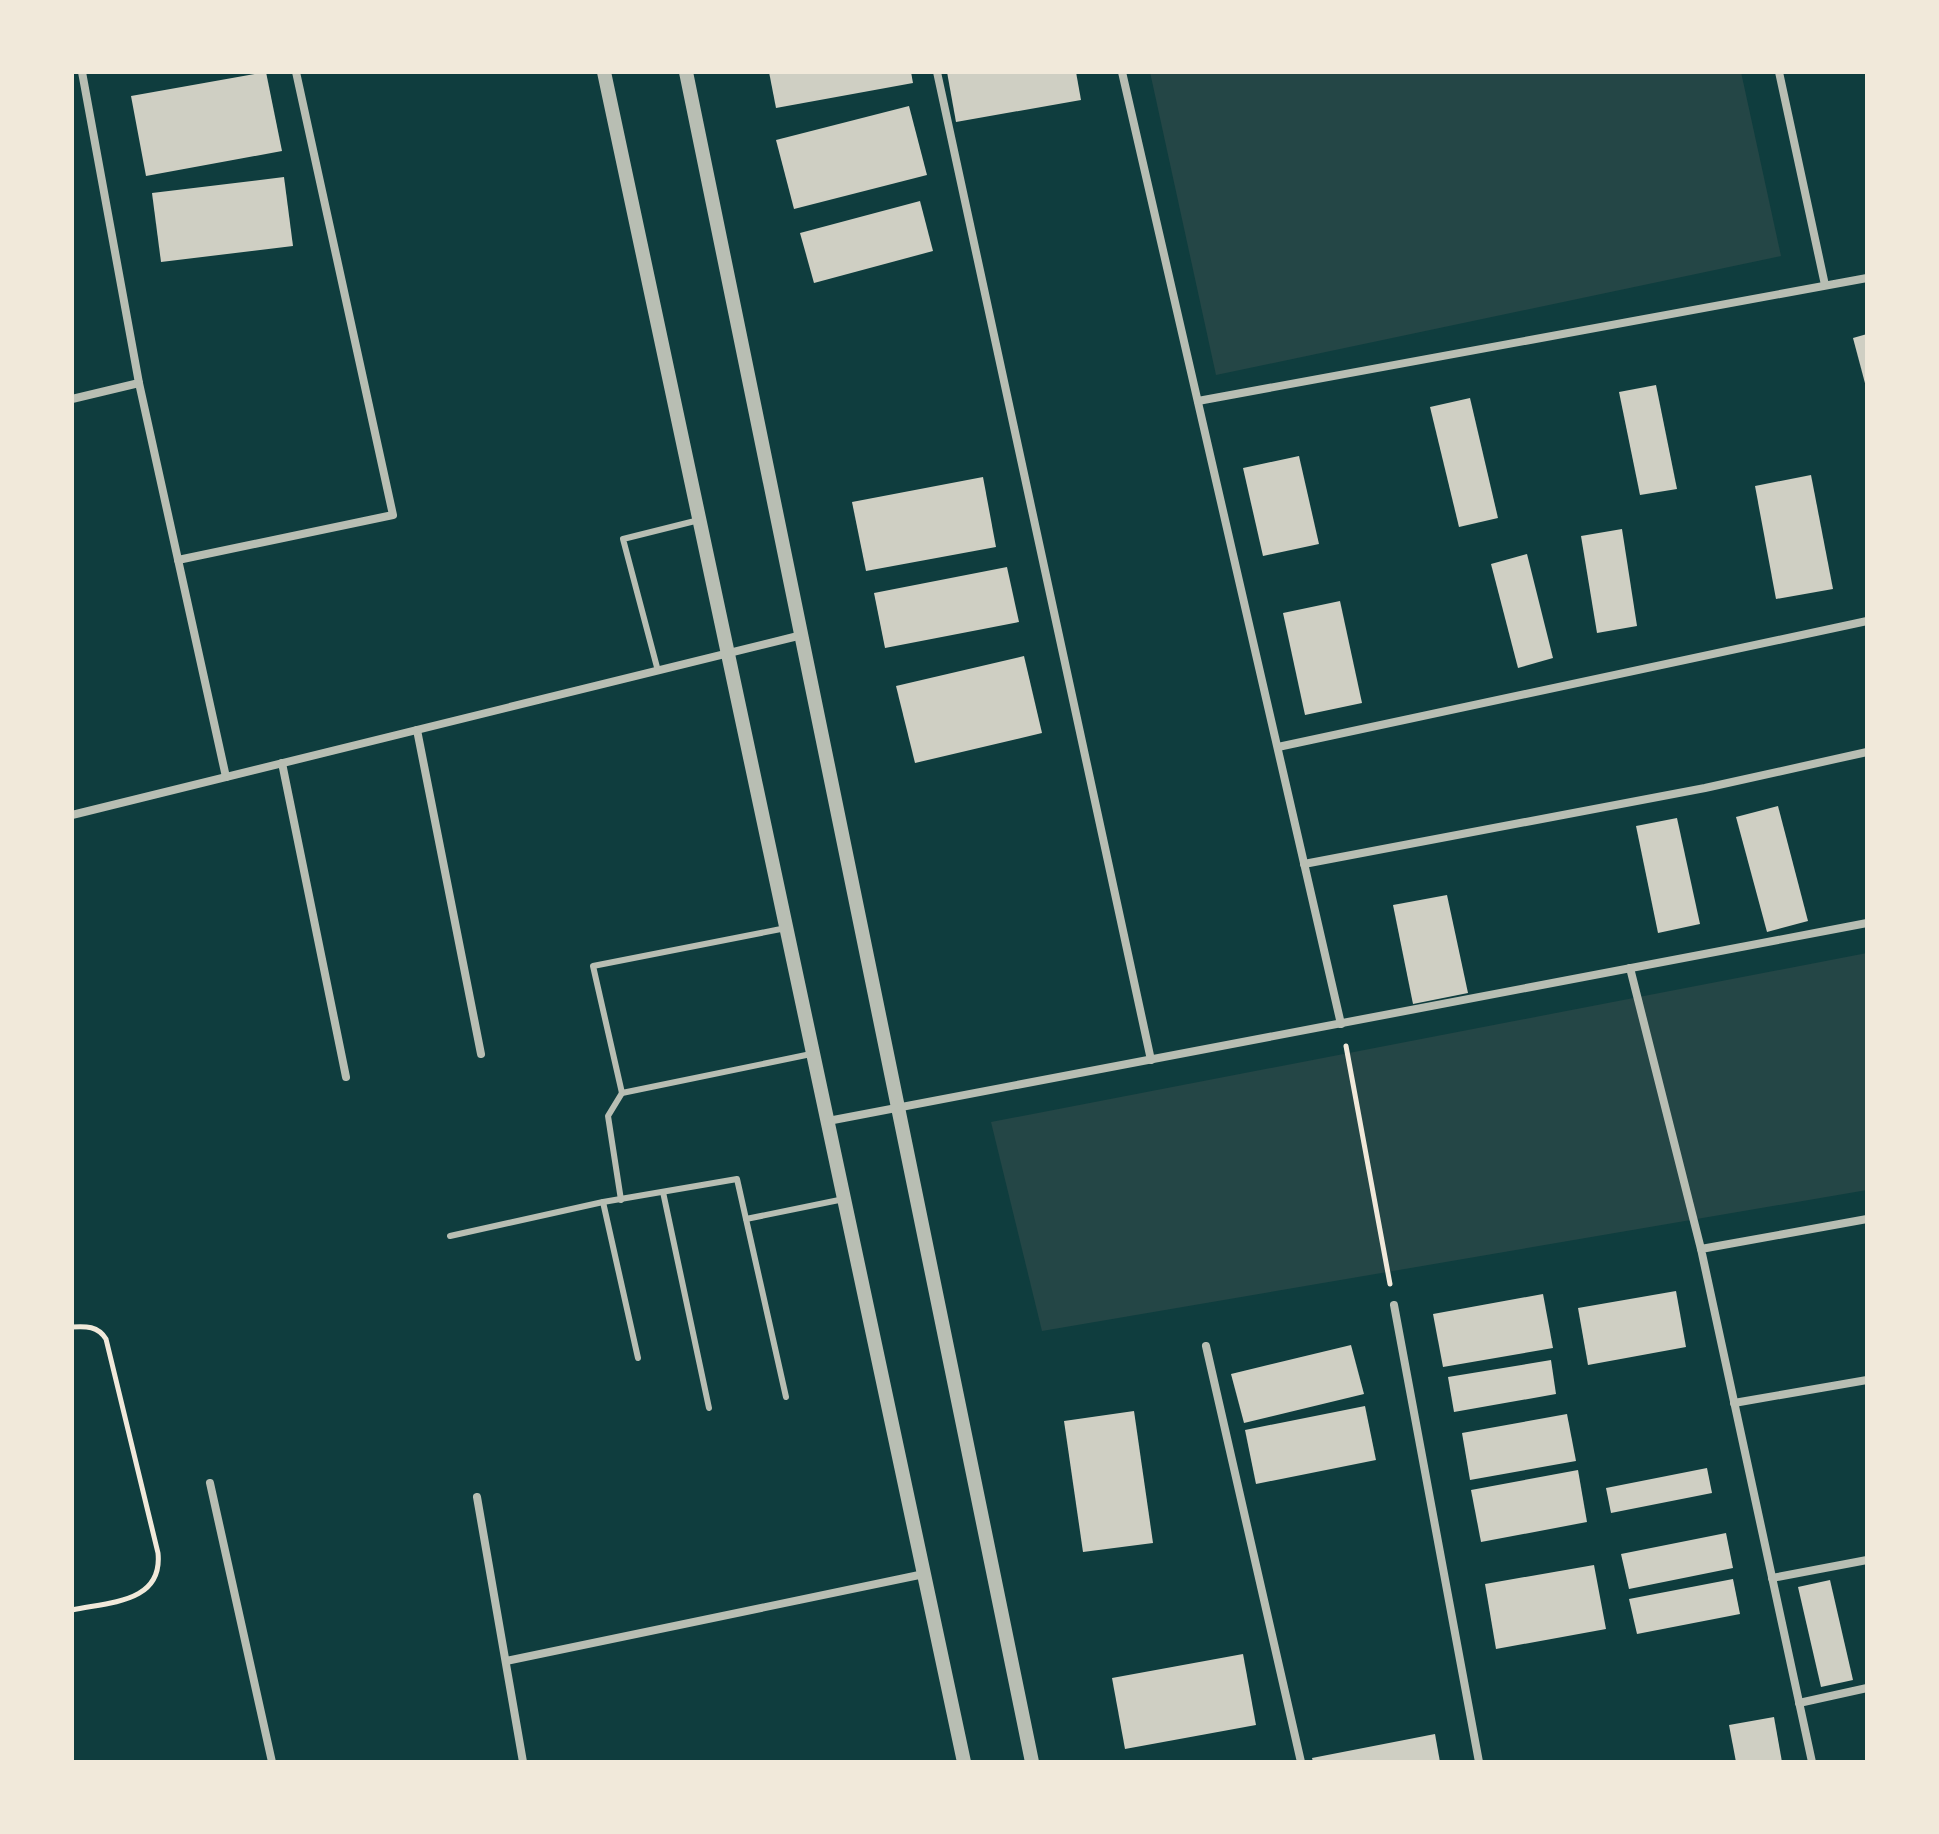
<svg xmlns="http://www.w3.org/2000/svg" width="1939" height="1834" viewBox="0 0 1939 1834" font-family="'DejaVu Sans',sans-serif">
  <rect width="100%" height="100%" fill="#0f3d3e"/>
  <g fill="#244646">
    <path d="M1150 72H1741L1781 256 1216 375Z"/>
    <path d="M1867 953V1190L1042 1331 991 1122Z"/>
  </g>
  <g fill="#cfcfc3">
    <path d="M266 72 282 151 146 176 131 96Z"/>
    <path d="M769 72H911L913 83 776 108Z"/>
    <path d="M947 72H1076L1081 100 956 122Z"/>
    <path d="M909 106 927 175 794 209 776 140Z"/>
    <path d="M284 177 293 246 161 262 152 193Z"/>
    <path d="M920 201 933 251 814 283 800 233Z"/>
    <path d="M1867 334V387H1866L1853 338Z"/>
    <path d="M1656 385 1677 489 1640 495 1619 392Z"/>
    <path d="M1470 398 1498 518 1459 527 1430 407Z"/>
    <path d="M1299 456 1319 544 1263 556 1243 468Z"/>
    <path d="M1811 475 1833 589 1776 599 1755 486Z"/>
    <path d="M983 477 996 547 866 571 852 502Z"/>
    <path d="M1622 529 1637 626 1597 633 1581 536Z"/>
    <path d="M1527 554 1553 658 1518 668 1491 564Z"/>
    <path d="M1007 567 1019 622 885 648 874 593Z"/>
    <path d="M1340 601 1362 703 1305 715 1283 613Z"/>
    <path d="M1024 656 1042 733 915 763 896 686Z"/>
    <path d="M1778 806 1808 921 1767 932 1736 817Z"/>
    <path d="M1677 818 1700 924 1658 933 1636 826Z"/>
    <path d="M1447 895 1468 993 1413 1004 1393 905Z"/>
    <path d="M1676 1291 1686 1347 1588 1365 1578 1308Z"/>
    <path d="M1543 1294 1553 1348 1443 1367 1433 1314Z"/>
    <path d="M1351 1345 1364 1394 1244 1423 1231 1374Z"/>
    <path d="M1551 1360 1556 1394 1454 1412 1448 1377Z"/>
    <path d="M1365 1406 1376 1460 1256 1484 1245 1430Z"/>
    <path d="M1134 1411 1153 1543 1083 1552 1064 1421Z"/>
    <path d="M1567 1414 1576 1461 1470 1480 1462 1433Z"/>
    <path d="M1707 1468 1712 1493 1611 1513 1606 1488Z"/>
    <path d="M1578 1470 1587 1522 1481 1542 1471 1490Z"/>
    <path d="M1726 1533 1733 1568 1629 1589 1621 1554Z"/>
    <path d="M1594 1565 1606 1629 1496 1649 1485 1584Z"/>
    <path d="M1733 1579 1740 1614 1637 1634 1629 1599Z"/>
    <path d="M1830 1580 1853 1680 1821 1687 1798 1587Z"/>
    <path d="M1243 1654 1256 1725 1125 1749 1112 1678Z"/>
    <path d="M1774 1717 1782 1762H1736L1729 1725Z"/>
    <path d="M1435 1734 1440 1762H1313L1312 1758Z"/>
  </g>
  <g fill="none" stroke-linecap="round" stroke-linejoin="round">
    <g stroke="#f1e9da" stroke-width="5">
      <path d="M1346 1046 1390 1284"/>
      <path d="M72 1327C86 1326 98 1326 106 1339L158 1553C163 1603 109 1602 72 1610"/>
    </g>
    <g stroke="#b8beb3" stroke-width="6">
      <path d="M658 671 623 539 699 520"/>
      <path d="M786 928 593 966 622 1093 811 1054"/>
      <path d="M663 1192 709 1408"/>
      <path d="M621 1200 608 1116 622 1093"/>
      <path d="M603 1202 638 1358"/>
      <path d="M746 1219 844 1199"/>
      <path d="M450 1236 603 1202 737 1179 786 1397"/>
    </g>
    <g stroke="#b8beb3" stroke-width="8">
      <path d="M82 72 139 383 226 777"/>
      <path d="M937 72 1151 1060"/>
      <path d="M1122 72 1341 1024"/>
      <path d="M1779 72 1825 285"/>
      <path d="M72 399 139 383"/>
      <path d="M1198 401 1867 278"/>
      <path d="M178 560 393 515 296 72"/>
      <path d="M417 730 481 1054"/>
      <path d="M1278 747 1867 621"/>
      <path d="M282 763 346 1077"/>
      <path d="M72 815 802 635"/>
      <path d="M1304 864 1705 788 1867 752"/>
      <path d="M1630 968 1701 1249"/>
      <path d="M828 1121 1867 923"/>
      <path d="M1394 1305 1479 1762"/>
      <path d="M1206 1346 1301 1762"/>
      <path d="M1734 1403 1867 1380"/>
      <path d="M210 1483 272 1762"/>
      <path d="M477 1497 523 1762"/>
      <path d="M1772 1578 1867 1560"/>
      <path d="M506 1661 924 1574"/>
      <path d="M1799 1703 1867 1688"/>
      <path d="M1812 1762 1701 1249 1867 1219"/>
    </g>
    <g stroke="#b8beb3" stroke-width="14">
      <path d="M604 72 964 1762"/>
      <path d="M686 72 1032 1762"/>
    </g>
  </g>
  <rect width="1939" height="1834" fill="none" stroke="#f1e9da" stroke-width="148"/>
</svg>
